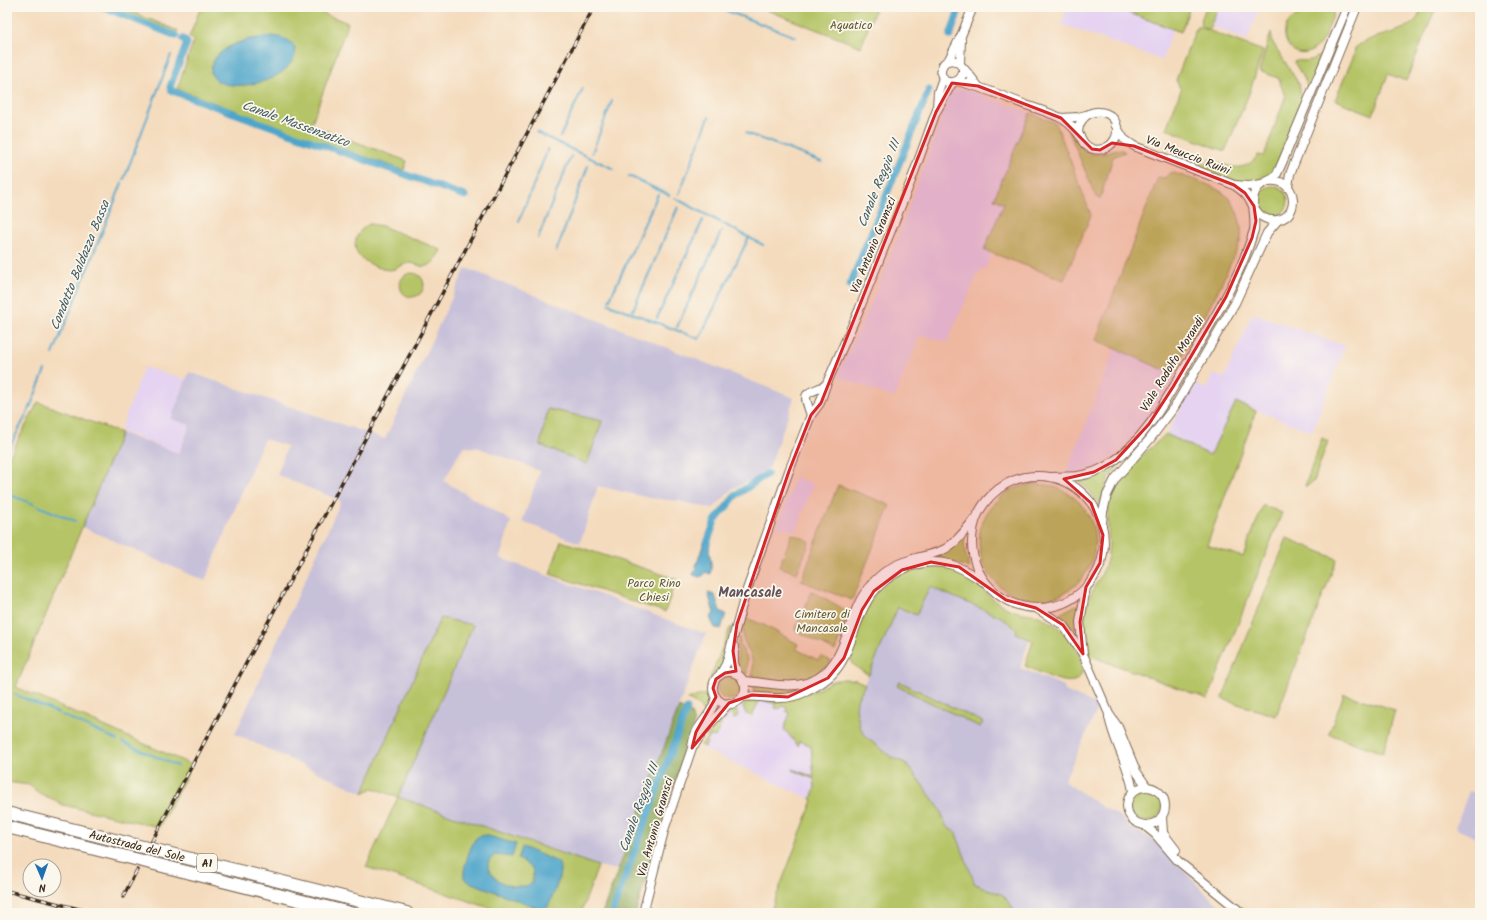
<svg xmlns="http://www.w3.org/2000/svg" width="1487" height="920" viewBox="0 0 1487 920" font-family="Kalam,sans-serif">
  <rect width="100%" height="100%" fill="#fbf7ec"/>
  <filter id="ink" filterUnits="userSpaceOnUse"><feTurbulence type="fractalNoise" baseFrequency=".025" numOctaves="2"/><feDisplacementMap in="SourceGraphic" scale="8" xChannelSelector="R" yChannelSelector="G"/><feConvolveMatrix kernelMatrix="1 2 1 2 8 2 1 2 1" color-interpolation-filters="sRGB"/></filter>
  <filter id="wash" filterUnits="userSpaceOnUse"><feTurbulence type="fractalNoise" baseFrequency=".012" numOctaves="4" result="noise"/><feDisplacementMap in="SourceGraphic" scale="16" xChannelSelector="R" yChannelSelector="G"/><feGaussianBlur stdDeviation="0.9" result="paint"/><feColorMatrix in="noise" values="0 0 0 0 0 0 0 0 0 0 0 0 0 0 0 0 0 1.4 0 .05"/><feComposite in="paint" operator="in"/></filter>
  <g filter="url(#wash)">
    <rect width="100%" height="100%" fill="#f4dbbd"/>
    <g fill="#e5d3f1">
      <path d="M1067 7H1113L1173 29 1162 60 1061 24Z"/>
      <path d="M1218 7H1260L1247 40 1211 26Z"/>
      <path d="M962 89 968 90 1030 113 995 198 1004 203 984 250 991 253 988 264 984 269 979 272 947 342 920 335 894 398 837 376 860 328 888 263 951 92Z"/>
      <path d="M1253 313 1345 346 1312 432 1236 402 1211 456 1166 434 1196 384 1206 389 1213 374 1224 378Z"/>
      <path d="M1115 348 1176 376 1150 416 1136 434 1118 453 1100 466 1082 473 1066 474Z"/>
      <path d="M144 367 186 379 172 419 190 425 179 453 120 431Z"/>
      <path d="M795 477 813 484 797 530 777 528Z"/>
      <path d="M754 698 790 700 813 733 819 784 813 800 699 747 727 713 736 710Z"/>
    </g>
    <g fill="#c7c0d9">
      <path d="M466 268 794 398 767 474 733 488 713 509 679 501 650 498 598 486 580 543 522 522 540 471 479 448 463 447 444 481 511 521 500 558 706 634 617 870 598 866 398 797 473 626 435 630 363 793 235 734 341 501 277 475 287 446 264 439 205 581 82 527 121 433 179 453 190 425 171 419 189 372 385 439Z"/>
      <path d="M930 587 1001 617 1029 641 1020 668 1064 686 1065 691 1099 706 1064 781 1104 808 1120 816 1132 828 1150 838 1162 847 1201 889 1228 913H1016L1003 895 975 884 955 831 946 826 940 809 907 764 890 756 866 737 860 727 856 709 857 700 898 607 916 614Z"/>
      <path d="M1469 791 1480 794V840L1455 828Z"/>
    </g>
    <g fill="#b5c466" stroke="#787742">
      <path d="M109 7H120L178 31 175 33Z"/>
      <path d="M201 7H311L327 15 348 23 311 125 407 161 404 170 307 137 177 89 194 40 189 37Z"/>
      <path d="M759 7H876L861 47Z"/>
      <path d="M1113 7H1190L1181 32Z"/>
      <path d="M1206 7H1218L1209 30 1202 27 1200 23Z"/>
      <path d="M1422 7H1436L1406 81 1388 74 1373 115 1335 100 1354 55 1355 48C1370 34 1401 35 1415 21 1419 17 1420 12 1422 7Z"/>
      <path d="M1324 11 1334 13C1330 23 1326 38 1318 46 1294 71 1267 27 1300 14 1307 11 1316 11 1324 11Z"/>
      <path d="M1197 26 1263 51 1249 94 1225 151 1166 129 1181 90 1176 80Z"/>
      <path d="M1271 32 1273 43 1299 84 1302 101 1275 170 1272 173 1261 178 1254 183H1241L1186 163 1184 158 1179 156 1180 154 1207 165 1210 159C1228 167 1244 174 1258 155L1264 156 1286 95C1282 92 1281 83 1278 78L1259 71Z"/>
      <path d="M1322 54 1308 89 1306 82 1294 62 1295 60C1306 62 1313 61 1322 54Z"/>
      <path d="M1030 113 1056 123 1091 215 1064 280 984 250 1004 203 994 199Z"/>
      <path d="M1067 127C1070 130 1074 133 1076 137 1079 143 1081 149 1088 152 1101 160 1115 143 1125 152L1113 157 1100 199 1096 197Z"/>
      <path d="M1169 173H1174C1191 179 1213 184 1227 196 1236 203 1243 227 1241 238 1239 249 1232 259 1228 269 1212 305 1192 341 1171 373L1096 340 1158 177 1165 178Z"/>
      <circle cx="1273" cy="201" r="15"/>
      <path d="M370 224 382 226 441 250C437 257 432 269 421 266 417 265 414 263 409 263 402 264 396 270 389 270 379 269 364 262 358 255 351 243 358 229 370 224Z"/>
      <circle cx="412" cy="285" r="12"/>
      <path d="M38 402 121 433 16 687 192 765 159 827 63 805 55 800 40 794 29 785 7 782V461Z"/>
      <path d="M1236 402 1256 411 1207 545 1243 557 1263 505 1282 513 1208 699 1088 655C1081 637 1083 611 1091 593 1098 579 1106 570 1108 554 1111 529 1102 513 1116 488 1128 467 1149 450 1166 434L1210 455Z"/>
      <path d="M548 409 602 421 587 464 540 445Z"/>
      <path d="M1322 438 1328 441 1314 481 1306 487 1305 486Z"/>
      <path d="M1122 461C1110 475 1102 488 1101 506L1089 490 1078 481C1095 480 1109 472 1122 461Z"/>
      <circle cx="1037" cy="542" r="58"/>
      <path d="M838 485 890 505 852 600 801 581Z"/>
      <path d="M792 534 810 541 797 573 779 567Z"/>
      <path d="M964 537 965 553 970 568C956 563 945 559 930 559 944 554 954 548 964 537Z"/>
      <path d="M1287 538 1337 559 1276 716 1222 699Z"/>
      <path d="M561 541 676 579 665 612 550 574Z"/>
      <path d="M931 566C946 567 962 570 974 580 977 583 979 587 982 589 989 597 1000 604 1009 609 1018 613 1027 613 1036 615 1045 618 1055 624 1062 631 1067 635 1075 643 1077 649 1084 663 1087 685 1064 681 1054 680 1036 670 1025 666L1033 641 1016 633 1017 629 1001 617 930 587 916 615 898 607 869 675C862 671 853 667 851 659 849 652 863 615 867 607 870 600 876 592 881 587 894 574 914 569 931 566Z"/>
      <path d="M812 591 849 612 835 651 795 630Z"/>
      <path d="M1080 603 1077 629H1073L1056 616Z"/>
      <path d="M441 618 473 625 398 797 598 866 581 913H505L366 867 398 797 373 788 363 793 435 630Z"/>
      <path d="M746 618 764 625 798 644 796 649 818 660 821 656 832 662 815 677 803 682H777L753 678 752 658 743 639V626Z"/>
      <path d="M732 627 726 653 720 669 709 681 730 628Z"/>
      <path d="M739 637 741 647 747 658V676L738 666 737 645Z"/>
      <circle cx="729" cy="688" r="12"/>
      <path d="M844 679 856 680 865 684 857 700 856 709 860 727 866 737 876 745 890 756 907 764 940 809 946 826 955 831 975 884 1003 895 1016 913H770L813 800 811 799 815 787 814 779 793 770V769L814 777 811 746 799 741 798 746 784 729 790 713 786 711 787 708 782 706 780 709 775 708V704L760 699 752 716 746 714 743 706 754 698 814 691 832 681Z"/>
      <path d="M900 682 983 722 980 727 897 686Z"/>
      <path d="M754 685 811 686 784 695 754 693Z"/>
      <path d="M706 694 712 699 705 715 699 706 687 699Z"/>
      <path d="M1344 694 1395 710 1383 753 1329 734Z"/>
      <path d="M736 710 738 715 736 718 733 719V714L727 715 726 719 722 723 715 737 710 736 705 747 701 745 727 713Z"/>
      <circle cx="1146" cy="806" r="16"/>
    </g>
    <path fill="#90aa5b" stroke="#666a3c" d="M679 707 691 713 694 723 656 840 636 913H602Z"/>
    <g fill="#4da5ca" stroke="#446874">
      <path d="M272 36C305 39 300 62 276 76 268 81 257 83 247 85 235 86 209 86 211 68 212 63 215 58 218 55 232 41 255 38 272 36Z"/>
      <path d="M704 542 710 544C707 551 714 564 710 574L705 572 704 575 700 577 693 575Z"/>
      <path d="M708 593 715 595 720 611 726 614 721 629 715 628 710 618 714 613Z"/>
      <path d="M485 835 516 844 512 857 495 855C479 866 494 880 508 885 514 887 521 886 527 886L532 882 533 871 524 862 518 859 522 847 558 862C565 871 552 897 548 907L541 909 469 882 464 878C462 870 471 844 476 838 479 836 481 836 485 835Z"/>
    </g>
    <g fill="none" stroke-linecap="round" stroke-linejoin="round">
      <g stroke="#4da5ca" stroke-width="2">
        <path d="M716 7 796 37"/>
        <path d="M536 132 575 151 614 169"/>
        <path d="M746 133 822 162"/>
        <path d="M560 137 583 88"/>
        <path d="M592 153 612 101"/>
        <path d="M629 176 669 195"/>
        <path d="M124 179 171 55"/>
        <path d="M679 194 709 117"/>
        <path d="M675 198 763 245"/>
        <path d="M519 221 548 149"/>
        <path d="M538 238 571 156"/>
        <path d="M556 252 588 166"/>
        <path d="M609 301 658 194"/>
        <path d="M609 304 699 339 749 237"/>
        <path d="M633 310 678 207"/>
        <path d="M657 318 703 220"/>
        <path d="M677 327 722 230"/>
        <path d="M53 354 122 183"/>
        <path d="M7 452 29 410 45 370"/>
        <path d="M7 494 34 504"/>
        <path d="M38 506 75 521"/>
        <path d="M7 684 9 685"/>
        <path d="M14 694 58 713"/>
        <path d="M62 715 117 740"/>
        <path d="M122 742 177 766"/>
      </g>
      <g stroke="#4da5ca" stroke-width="7">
        <path d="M103 7 176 36"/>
        <path d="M950 36 960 7"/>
        <path d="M183 39 186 41 187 43 170 87 171 90 175 92 465 196"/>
        <path d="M850 285 929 90"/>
        <path d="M707 543 715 521 736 495 767 474"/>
        <path d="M612 913 687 709"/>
      </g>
    </g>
  </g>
  <g filter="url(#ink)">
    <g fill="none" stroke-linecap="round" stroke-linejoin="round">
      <defs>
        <g id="tertiary">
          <path d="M948 61 961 36 973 7"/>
          <path d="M960 63 961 40"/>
          <path d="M963 68C964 79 955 85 945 81 937 73 942 57 955 61 960 62 974 81 978 86"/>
          <path d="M957 81C982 87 1003 96 1026 105 1038 109 1050 113 1061 118 1066 121 1073 127 1077 132 1083 139 1082 146 1093 149 1104 152 1116 144 1117 132 1119 106 1079 104 1078 133"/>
          <path d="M937 107 938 92 943 78"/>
          <path d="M1061 118 1078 117 1086 115"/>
          <path d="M1116 126 1124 139 1134 146 1234 185C1238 188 1243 191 1246 195 1254 205 1257 219 1272 220 1300 223 1301 178 1269 181"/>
          <path d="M1234 185 1249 186 1262 184"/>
          <path d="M1288 187 1290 174 1357 7"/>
          <path d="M811 415C802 390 804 396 826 385"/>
          <circle cx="1038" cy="542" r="66"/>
          <path d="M1050 477C1073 477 1089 477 1108 465 1145 442 1170 393 1191 357 1215 317 1241 275 1254 230 1256 218 1251 205 1254 195 1257 183 1267 183 1275 177 1278 173 1280 167 1282 163L1347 7"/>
          <path d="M1102 523 1103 512 1107 495 1115 479 1150 439 1175 406 1235 303 1267 233 1278 220"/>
          <path d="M1036 608 1063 625 1083 654 1109 714 1118 727 1136 771 1147 787"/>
          <path d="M734 647V663L738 675"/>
          <path d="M1083 654 1080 622 1086 587"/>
          <circle cx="729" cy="688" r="16"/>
          <path d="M720 675 726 664 745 595 789 471 811 415 820 403 826 385 859 310 911 181 936 112 952 83"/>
          <path d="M743 681C768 682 795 692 818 678 850 658 846 613 870 586 880 574 894 564 910 560 921 556 934 555 945 549 957 542 966 530 974 519"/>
          <path d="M742 697C756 695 767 699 781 698 797 698 816 688 828 678 850 660 852 629 865 605 880 576 916 556 949 564 962 567 973 575 984 582"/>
          <path d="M1109 717C1114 743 1129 765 1133 791"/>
          <path d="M695 744 702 733 729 703"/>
          <circle cx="1146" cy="806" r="19"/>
          <path d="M1162 817 1163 833 1176 850"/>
          <path d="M1145 826 1155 834 1178 861 1242 913"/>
          <path d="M643 913 665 827 692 748C694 729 701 726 710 712 713 707 715 702 716 697"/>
        </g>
        <g id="motorway">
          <path d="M7 813 407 913"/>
          <path d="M7 827 350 913"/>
        </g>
      </defs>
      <use href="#tertiary" stroke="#7c6856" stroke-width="10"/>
      <use href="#motorway" stroke="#7c6856" stroke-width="14"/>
      <use href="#tertiary" stroke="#fff" stroke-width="8"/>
      <use href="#motorway" stroke="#fff" stroke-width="12"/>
      <defs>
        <g id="rail">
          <path d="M152 841 594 7"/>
          <path d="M7 891 95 913"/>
          <path d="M123 897 137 870"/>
        </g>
      </defs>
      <use href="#rail" stroke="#3b2a1e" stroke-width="3.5"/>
      <use href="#rail" stroke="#fbf7ec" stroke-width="2" stroke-dasharray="6" stroke-linecap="butt"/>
    </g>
  </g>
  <path fill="#d62828" fill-opacity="0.2" stroke="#d62828" stroke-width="3" stroke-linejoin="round" d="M952 83 978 86 1061 118 1092 149 1100 150 1112 143 1134 146 1234 185 1245 193 1254 206 1256 221 1252 238 1226 297 1173 387 1149 424 1116 460 1094 472 1064 479 1091 503 1103 535 1100 563 1086 587 1080 622 1083 654 1063 625 1036 608 1006 600 959 567 931 562 902 570 874 591 862 610 844 658 828 678 788 697 752 695 729 703 692 748 696 732 716 697 713 688 716 679 725 673 736 671 733 651 737 624 789 471 811 415 821 403 936 112Z"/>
  <g text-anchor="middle" stroke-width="3.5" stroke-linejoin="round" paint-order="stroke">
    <rect fill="#fbf7ec" stroke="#75685c" stroke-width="1" x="197" y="854" width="20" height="18" rx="3"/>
    <g font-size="11" font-weight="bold" fill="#3b2a1e">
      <text x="207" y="867">A1</text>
    </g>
    <g font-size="12" fill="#605834" stroke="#fbf7ec">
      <text x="851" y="29">Aquatico</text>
      <text x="654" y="587">Parco Rino<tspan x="654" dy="14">Chiesi</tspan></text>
      <text x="822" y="618">Cimitero di<tspan x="822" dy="14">Mancasale</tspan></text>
    </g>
    <g font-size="12" fill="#3b2a1e" stroke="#fbf7ec">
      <text transform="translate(1188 155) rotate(21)" y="4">Via Meuccio Ruini</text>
      <text transform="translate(873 245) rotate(-68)" y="4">Via Antonio Gramsci</text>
      <text transform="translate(1172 364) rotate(-58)" y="4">Viale Rodolfo Morandi</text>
      <text transform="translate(655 827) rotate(-74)" y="4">Via Antonio Gramsci</text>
      <text transform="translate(137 846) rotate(14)" y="4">Autostrada del Sole</text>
    </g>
    <g font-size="13" font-style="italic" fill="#425b63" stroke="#fbf7ec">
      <text transform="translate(296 123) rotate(20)" y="5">Canale Massenzatico</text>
      <text transform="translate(878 183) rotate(-68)" y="5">Canale Reggio III</text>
      <text transform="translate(79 265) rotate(-68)" y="5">Condotto Baldazza Bassa</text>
      <text transform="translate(638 807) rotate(-70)" y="5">Canale Reggio III</text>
    </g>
    <g font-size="14" font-weight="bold" fill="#64535a" stroke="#fbf7ec">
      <text x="750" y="597">Mancasale</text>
    </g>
  </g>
  <rect width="1487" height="920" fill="none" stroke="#fbf7ec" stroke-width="24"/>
  <g transform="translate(42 878) rotate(178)"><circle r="19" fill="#fbf7ec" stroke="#aea59a"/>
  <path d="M0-3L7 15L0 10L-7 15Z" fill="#1f6fb2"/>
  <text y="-6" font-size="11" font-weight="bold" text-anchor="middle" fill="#3b2a1e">N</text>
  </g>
</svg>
